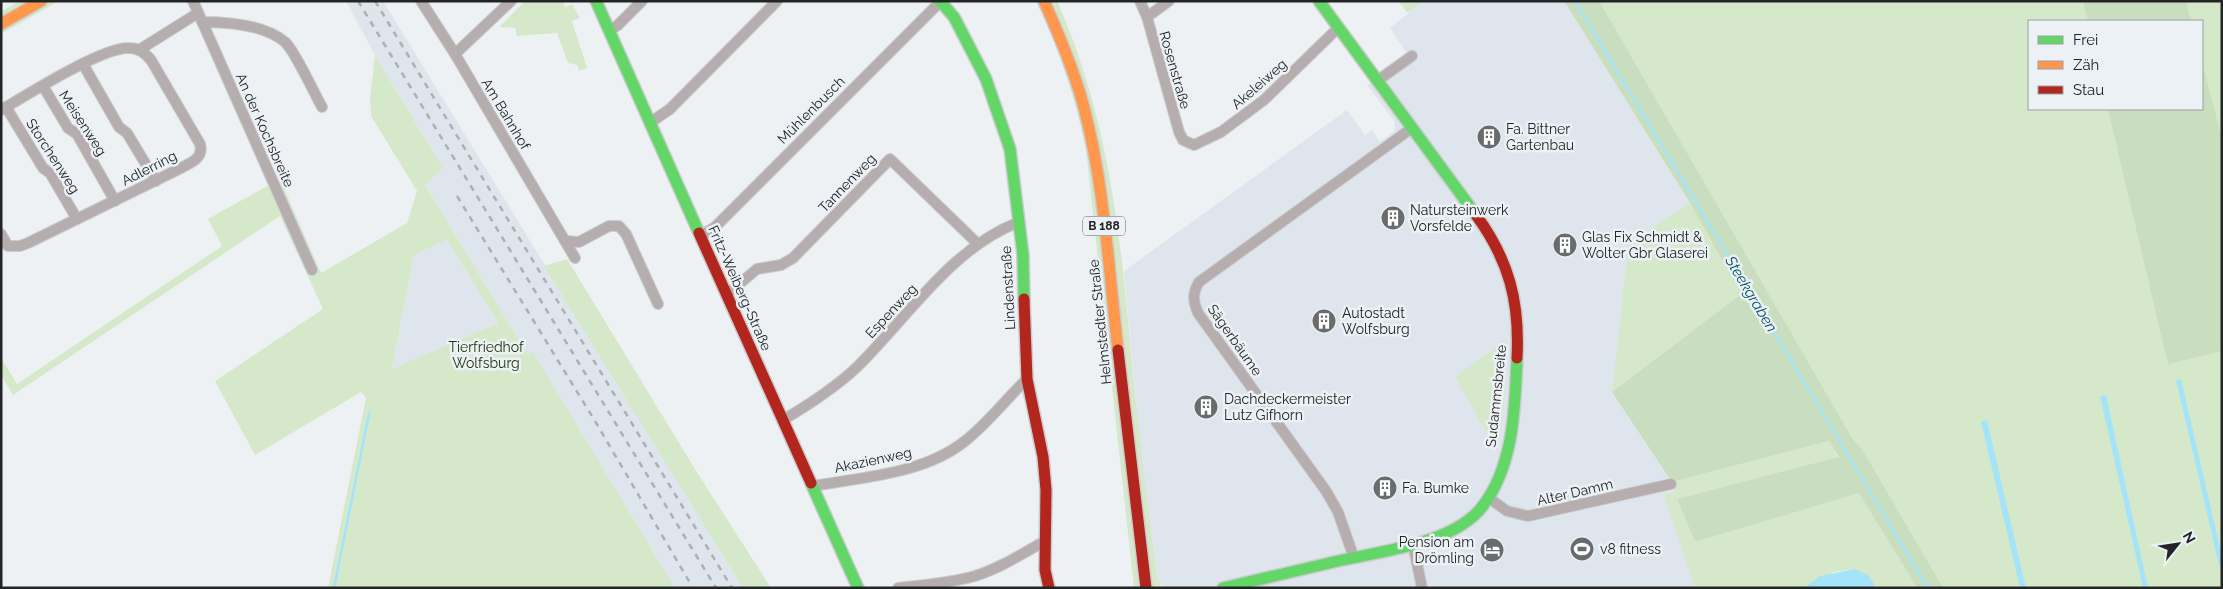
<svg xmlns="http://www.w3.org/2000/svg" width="2223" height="589" viewBox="0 0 2223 589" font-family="Raleway,sans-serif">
  <rect width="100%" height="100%" fill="#eef1f4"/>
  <g fill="#dee5ec">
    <path d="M346 1H383L743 588H675L533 353 528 355 425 185 443 168 375 55Z"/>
    <path d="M1424 1H1564L1690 203 1629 243 1675 491 1665 494 1695 588H1167L1159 583 1142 465 1124 271 1347 110 1365 135 1372 130 1380 142 1394 131 1395 122 1367 85 1408 55 1390 28Z"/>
    <path d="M447 240 498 323 392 370 414 255Z"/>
  </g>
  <g fill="#d5e9ca" fill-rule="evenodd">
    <path d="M19 1H59L1 34V12Z"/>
    <path d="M525 1H562L566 7 572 4 580 18 572 21 587 68 579 71 577 65 568 63 557 33 517 36 515 28 499 27Z"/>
    <path d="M1036 1H1057C1111 123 1121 242 1133 373 1140 442 1148 510 1158 579L1161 586 1167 588H1134L1086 150C1076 99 1059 49 1036 1Z"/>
    <path d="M1398 1H1424L1408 13Z"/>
    <path d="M1569 1H2222V588H1920L1665 149ZM2029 21H2202V109H2029Z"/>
    <path d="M375 55 443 168 425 185 528 355 533 352 675 588H328L366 398 361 392 255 455 215 381 323 309 280 216 13 395 1 375V358L17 384 222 246 208 219 280 179 321 273 407 223 417 191 371 116 370 98ZM447 240 498 323 392 369 414 255Z"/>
    <path d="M1690 203 1741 294 1612 392 1629 243Z"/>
    <path d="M567 259 695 469 771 588H743L544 266Z"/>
    <path d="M1507 339C1507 377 1504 414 1497 451L1455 377Z"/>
    <path d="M1829 441 1839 458 1677 499 1695 542 1859 492 1917 588H1873L1874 584 1855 569 1834 572 1804 588H1695L1664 494 1675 491 1672 482Z"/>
  </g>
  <g fill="#c9debe">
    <path d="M1564 1H1599L1852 438 1863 451 1943 588H1917L1859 493 1695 542 1677 499 1839 457 1829 441 1672 482 1612 392 1741 294 1690 203Z"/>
    <path d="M2083 1H2186L2191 21H2088Z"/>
    <path d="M2202 62 2222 139V351L2168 364 2108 109H2202Z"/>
  </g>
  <g fill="#a5e4f8">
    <path d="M2181 379 2222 556V566L2219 565 2176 380Z"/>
    <path d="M2106 395 2148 588H2143L2100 396Z"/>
    <path d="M1987 420 2026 588H2020L1981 422Z"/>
    <path d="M1855 569 1868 575 1874 584 1873 588H1804L1820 576Z"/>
  </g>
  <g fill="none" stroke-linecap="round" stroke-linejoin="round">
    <g stroke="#a5e4f8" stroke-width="2.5">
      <path d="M1575 1 1928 588"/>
      <path d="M334 588 369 414"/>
    </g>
    <defs>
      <g id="street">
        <path d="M193 1 312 270"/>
        <path d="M421 1 455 54 575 258"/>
        <path d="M1140 1 1147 17 1179 132 1183 140 1194 145 1221 132 1264 100 1338 28"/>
        <path d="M1147 17 1169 1"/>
        <path d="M202 22C227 22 265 25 285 42 295 51 314 93 322 107"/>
        <path d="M609 31 618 25 642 1"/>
        <path d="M139 50 198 13"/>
        <path d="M455 54 511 1"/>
        <path d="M83 64 119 127 127 133 156 181"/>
        <path d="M1377 81 1412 56"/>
        <path d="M43 86 68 128 77 134 115 201"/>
        <path d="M6 107 43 168 50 173 77 219"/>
        <path d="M1 110C27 95 102 47 129 48 139 48 145 53 151 60L200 144C204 159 190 163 179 169L28 243 20 246H8L1 234"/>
        <path d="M651 122 670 109 777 1"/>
        <path d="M700 237 715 227 940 2"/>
        <path d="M566 241 579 242 609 226H619L626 234 658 304"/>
        <path d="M727 294 757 269 781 265 793 258 890 159 978 244"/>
        <path d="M783 420C810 404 835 388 857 367 908 317 951 248 1019 222"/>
        <path d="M813 486C863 477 924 474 965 441 988 423 1006 399 1027 379"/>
        <path d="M1489 498 1507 511 1528 516 1671 484"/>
        <path d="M1413 544 1422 588"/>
        <path d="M1354 558 1338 512 1326 491 1198 313C1193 301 1192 294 1199 282L1412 128"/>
        <path d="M898 588C924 585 950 583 975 576 1000 568 1022 554 1045 541"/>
      </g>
      <g id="fast">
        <path d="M596 1 699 233"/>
        <path d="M940 1 954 17 986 79 1010 149 1023 255 1024 299"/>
        <path d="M1319 1 1476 215"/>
        <path d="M811 483 858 588"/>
        <path d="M1223 588C1261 579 1300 570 1338 561 1381 551 1453 544 1482 507 1514 466 1515 408 1517 358"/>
      </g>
      <g id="slow">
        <path d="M1044 1C1057 30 1069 59 1079 90 1104 173 1108 264 1118 350"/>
        <path d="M1 24 41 1"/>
      </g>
      <g id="jam">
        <path d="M1476 215C1509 260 1520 302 1517 358"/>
        <path d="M699 233 811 483"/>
        <path d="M1024 299 1027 379 1043 457 1046 490 1045 570 1049 588"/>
        <path d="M1118 350 1146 588"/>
      </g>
    </defs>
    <use href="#street" stroke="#caccce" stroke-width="12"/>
    <use href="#fast" stroke="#caccce" stroke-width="14"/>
    <use href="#slow" stroke="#caccce" stroke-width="14"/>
    <use href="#jam" stroke="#caccce" stroke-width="14"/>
    <use href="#street" stroke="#b6aeae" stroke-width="10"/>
    <use href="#fast" stroke="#63d668" stroke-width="11"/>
    <use href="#slow" stroke="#ff974d" stroke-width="11"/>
    <use href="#jam" stroke="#b3261e" stroke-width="11"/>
    <g stroke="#b1aeb0" stroke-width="2.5" stroke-dasharray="6 6" stroke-linecap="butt">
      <path d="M358 1 716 588"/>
      <path d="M375 1 732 588"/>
      <path d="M457 196 595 421 693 588"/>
    </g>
  </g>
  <defs>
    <symbol id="building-disc" viewBox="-11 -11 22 22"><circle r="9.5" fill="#696c6d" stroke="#ecf1f6"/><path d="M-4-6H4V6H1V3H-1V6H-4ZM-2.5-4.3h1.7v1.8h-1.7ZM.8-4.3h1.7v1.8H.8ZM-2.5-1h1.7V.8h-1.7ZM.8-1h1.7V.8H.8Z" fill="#fff"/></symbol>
    <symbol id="stadium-disc" viewBox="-11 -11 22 22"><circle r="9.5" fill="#696c6d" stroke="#ecf1f6"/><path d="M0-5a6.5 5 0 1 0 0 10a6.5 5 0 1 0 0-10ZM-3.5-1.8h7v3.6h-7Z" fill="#fff"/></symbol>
    <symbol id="hotel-disc" viewBox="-11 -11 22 22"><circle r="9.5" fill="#696c6d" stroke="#ecf1f6"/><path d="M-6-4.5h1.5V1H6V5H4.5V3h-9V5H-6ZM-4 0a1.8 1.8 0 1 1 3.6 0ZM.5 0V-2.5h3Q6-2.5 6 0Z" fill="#fff"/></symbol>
  </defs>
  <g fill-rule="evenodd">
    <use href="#building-disc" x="1475" y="123" width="28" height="28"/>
    <use href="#building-disc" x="1379" y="204" width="28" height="28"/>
    <use href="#building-disc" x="1551" y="231" width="28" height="28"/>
    <use href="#building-disc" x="1310" y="307" width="28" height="28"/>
    <use href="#building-disc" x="1192" y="393" width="28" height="28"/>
    <use href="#building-disc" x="1371" y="474" width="28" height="28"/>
    <use href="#stadium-disc" x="1568" y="535" width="28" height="28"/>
    <use href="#hotel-disc" x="1478" y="536" width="28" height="28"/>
  </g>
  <g text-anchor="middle" stroke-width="5" stroke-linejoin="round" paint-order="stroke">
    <rect fill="#ecf1f6" stroke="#5f6264" stroke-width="1" x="1083" y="216.5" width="42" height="19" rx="4"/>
    <g font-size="12" font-weight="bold" fill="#222425">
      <text x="1104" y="230">B 188</text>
    </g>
    <g font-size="14" fill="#222425" stroke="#ecf1f6">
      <text transform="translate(1175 70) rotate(74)" y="5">Rosenstraße</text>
      <text transform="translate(1259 84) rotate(-41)" y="5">Akeleiweg</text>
      <text transform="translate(811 110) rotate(-45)" y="5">Mühlenbusch</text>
      <text transform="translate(506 114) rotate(59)" y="5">Am Bahnhof</text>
      <text transform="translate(83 123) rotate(57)" y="5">Meisenweg</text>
      <text transform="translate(265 130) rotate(66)" y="5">An der Kochsbreite</text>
      <text transform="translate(53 156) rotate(57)" y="5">Storchenweg</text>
      <text transform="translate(149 168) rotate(-27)" y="5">Adlerring</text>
      <text transform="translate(847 183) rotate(-46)" y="5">Tannenweg</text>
      <text transform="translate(740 288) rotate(66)" y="5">Fritz-Weiberg-Straße</text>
      <text transform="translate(1008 288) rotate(-93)" y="5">Lindenstraße</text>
      <text transform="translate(891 311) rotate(-47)" y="5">Espenweg</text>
      <text transform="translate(1100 322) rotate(-96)" y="5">Helmstedter Straße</text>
      <text transform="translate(1235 340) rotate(55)" y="5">Sägerbäume</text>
      <text transform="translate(1496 396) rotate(-84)" y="5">Sudammsbreite</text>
      <text transform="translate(873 460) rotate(-12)" y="5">Akazienweg</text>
      <text transform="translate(1575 492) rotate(-13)" y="5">Alter Damm</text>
    </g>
    <g font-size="14" fill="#222425" stroke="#ecf1f6" text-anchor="start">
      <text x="1506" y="134">Fa. Bittner<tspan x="1506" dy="16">Gartenbau</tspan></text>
      <text x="1410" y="215">Natursteinwerk<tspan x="1410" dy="16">Vorsfelde</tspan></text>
      <text x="1582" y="242">Glas Fix Schmidt &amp;<tspan x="1582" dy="16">Wolter Gbr Glaserei</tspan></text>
      <text x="1342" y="318">Autostadt<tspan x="1342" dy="16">Wolfsburg</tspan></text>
      <text x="1224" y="404">Dachdeckermeister<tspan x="1224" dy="16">Lutz Gifhorn</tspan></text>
      <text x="1402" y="493">Fa. Bumke</text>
      <text x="1474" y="547" text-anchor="end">Pension am<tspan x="1474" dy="16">Drömling</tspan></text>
      <text x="1600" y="554">v8 fitness</text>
    </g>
    <g font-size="14" fill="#20360a" stroke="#ecf1f6">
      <text x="486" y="352">Tierfriedhof<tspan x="486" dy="16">Wolfsburg</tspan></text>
    </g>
    <g font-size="15" font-style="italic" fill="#015365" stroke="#ecf1f6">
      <text transform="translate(1751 294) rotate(59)" y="5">Steekgraben</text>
    </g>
  </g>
  <rect width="2223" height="589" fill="none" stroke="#222425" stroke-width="5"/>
  <rect x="2028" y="20" width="175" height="90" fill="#ecf1f6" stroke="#9b9fa2"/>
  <rect x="2038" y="36" width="25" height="8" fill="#63d668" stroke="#9b9fa2"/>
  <text x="2073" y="45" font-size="15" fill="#222425">Frei</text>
  <rect x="2038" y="61" width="25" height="8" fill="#ff974d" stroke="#9b9fa2"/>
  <text x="2073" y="70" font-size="15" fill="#222425">Zäh</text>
  <rect x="2038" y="86" width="25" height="8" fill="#b3261e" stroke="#9b9fa2"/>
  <text x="2073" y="95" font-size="15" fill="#222425">Stau</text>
  <g transform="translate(2178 544) rotate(60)" stroke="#ecf1f6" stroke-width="4" paint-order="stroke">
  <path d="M0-4L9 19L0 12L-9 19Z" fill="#222425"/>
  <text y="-8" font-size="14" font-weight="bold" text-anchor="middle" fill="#222425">N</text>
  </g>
</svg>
